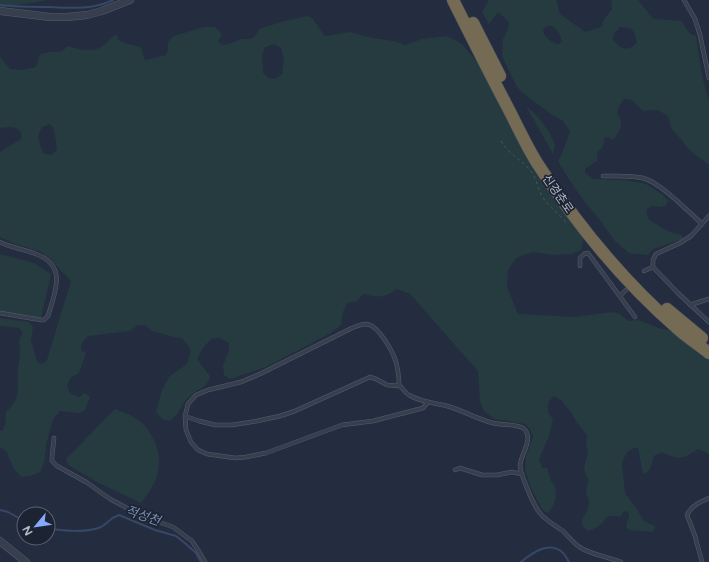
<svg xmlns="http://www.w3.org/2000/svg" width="709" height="562" viewBox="0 0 709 562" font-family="'Varela Round','Noto Sans KR',sans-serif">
  <rect width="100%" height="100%" fill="#232d3f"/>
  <g fill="#253b40" fill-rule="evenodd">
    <path d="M0 0H47L31 3 0 7Z"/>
    <path d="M489 0H556L560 14 585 32 601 27 605 18 612 9 611 0H638L653 19 681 21 690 34 696 36 702 76 709 101V165L688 149 681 139 672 130 668 116 658 110 643 111 632 100 624 99 619 106 617 113C625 125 620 130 613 140L608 137 604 138C604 146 603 148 597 152L598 160 585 169V173L594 179 625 180 646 184 663 195 668 201 666 205 661 207 652 206 647 209C644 220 654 222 661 227 669 232 673 233 682 235L683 239 653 249 648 255 629 253 615 241 597 216 584 201 568 178 558 161 563 151 570 131 563 121 551 114 524 94 517 87 502 56 503 39 508 28 509 22 498 12 489 24 482 12ZM550 25C558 30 560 33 562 42L558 44C551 42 547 39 543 32L544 28ZM620 27C633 28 634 29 637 42 628 53 621 49 613 40L614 34Z"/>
    <path d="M308 16 312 18 325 36 350 32 372 38 394 41 405 45 422 39 447 36 462 44 479 64 502 109 535 170 584 238 581 250 572 254 554 255 532 252 516 258 508 270 507 287 518 314 574 317 614 312 620 314 628 321 639 320 658 328 674 331 709 360V454L698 449C682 460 679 460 661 452L654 456 650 469 645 474 643 473 638 448H634L627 452 622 463 625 493 636 508 644 521 655 526 653 532 629 530 626 526 629 516 628 511 623 512 621 517C604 514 610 516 599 526 596 528 591 530 588 531 575 521 587 516 589 505 590 500 587 497 586 492 586 488 588 483 589 479L586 476 584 467 588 453 586 443 587 435 578 424 570 411 562 401 554 396 548 402V413L553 419 549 436 539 459 542 468H547L551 481 556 488C556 497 555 508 547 513L542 509 530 486 525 470 526 457 533 437 530 429 525 424 495 419 484 411 480 401 478 371 410 294 397 289C383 299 379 297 363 294L357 301 347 303 343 312 341 325 331 333 266 367 230 379 224 375 223 365 229 351V343L220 338 211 339 202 349 197 359 210 376C207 389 198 388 190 396 184 401 181 408 177 414 175 416 172 419 170 421L162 419 156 412 162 390 170 376 187 364 191 350 182 338 174 337 152 331 145 325H138L130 331 88 336 81 344V351L86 352 79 373 70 378 67 386 70 393 79 397 85 393 90 397 85 410 80 413 60 411 53 419 47 441 44 463 40 472 31 476 22 477 14 469 6 451 0 447V431H2L5 425 6 412C23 396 16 389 18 369 18 364 20 359 20 353 21 343 16 343 23 333L19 328 0 326V318L29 322 33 327 31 340 37 362 42 364 47 360 71 281 62 272 50 258 39 251 15 244 0 237V152L21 139C23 125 10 127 0 128V57L10 69 22 70 36 67 40 54 51 52H61L68 46C80 50 94 53 104 45 109 41 111 36 117 35L118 40 124 43 141 47 142 52 145 60 166 55 168 50V42L174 36 204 27H215L222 34 218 41 222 45 229 44 241 39H251L256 35 259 29 281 22ZM274 44 281 48 284 60 282 74 275 79 269 78 263 73 262 55 265 47ZM50 124 54 129 57 149 52 155 44 154 41 148 38 136 42 127Z"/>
    <path d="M526 106 538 117 549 132 555 145 553 154Z"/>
    <path d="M0 254 34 263 51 274 41 318 0 312Z"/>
    <path d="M115 409C120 411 125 413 130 415 152 426 164 452 157 476 154 486 147 495 141 503L97 482 68 465 66 459Z"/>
  </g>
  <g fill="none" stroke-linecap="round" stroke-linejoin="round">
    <g stroke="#364767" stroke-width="2">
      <path d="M0 5C17 7 33 7 49 7 70 8 93 10 113 0"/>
      <path d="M0 510 8 512 24 521"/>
      <path d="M48 528C61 531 88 533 101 527 108 523 110 518 119 515L155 530 176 536 186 544 196 553 201 562"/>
      <path d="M521 562C532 553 548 541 562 552 565 554 567 559 569 562"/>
    </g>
    <defs>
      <g id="lane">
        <path d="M684 0 695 19 700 35 709 78"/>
        <path d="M603 176C616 176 630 175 643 178 661 183 688 211 702 224"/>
        <path d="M709 216 691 236 680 243 656 254 653 260V267L678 293 709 322"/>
        <path d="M0 242C11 248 24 249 36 254 68 266 55 292 48 316L44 320H41L0 313"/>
        <path d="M580 266V258L584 254 588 253 635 317"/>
        <path d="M644 271 653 267"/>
        <path d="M620 296 626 290"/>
        <path d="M690 305 709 299"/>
        <path d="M428 402 423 408 373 421 342 425 266 453 246 457 235 458 207 454 198 450 191 442 186 430 185 416 188 404 196 395 208 390 241 382 260 374 352 328C357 326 361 324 367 324 379 326 393 352 396 362 398 370 399 377 399 384 402 388 405 393 409 395 420 402 435 403 447 406 462 410 477 419 493 423 500 425 516 424 523 428 535 437 521 454 520 465 520 474 533 504 539 512 546 521 555 525 563 531 569 537 574 544 581 548 593 555 608 557 621 562"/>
        <path d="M185 416 199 421 215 425H232L257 421 280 416 295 411 370 377 376 379 387 385 400 386"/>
        <path d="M54 438 52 457V461L57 466 86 482 110 499 142 516 173 527 192 541 198 550 205 562"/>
        <path d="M455 470 460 468 482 475H497L512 472 522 474"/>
        <path d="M702 562 695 536 687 515C691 506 700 502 709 498"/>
      </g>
      <g id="street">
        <path d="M0 11 50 17H67L87 15 102 11 130 0"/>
        <path d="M0 541 26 562"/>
      </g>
      <g id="highway">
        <path d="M453 0C471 36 489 72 508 108 518 127 527 148 539 166 578 226 624 282 678 329 688 338 699 345 709 353"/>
        <path d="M473 23 500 76"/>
        <path d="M667 309 702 338"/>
      </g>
    </defs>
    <use href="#lane" stroke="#555d6d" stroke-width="4.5"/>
    <use href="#street" stroke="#555d6d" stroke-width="8"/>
    <use href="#highway" stroke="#424a5a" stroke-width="13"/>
    <path stroke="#43585d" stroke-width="1" stroke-dasharray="3 3" stroke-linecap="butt" d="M501 141C508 153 520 159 529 169 536 176 537 186 541 194 546 205 558 213 566 222"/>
    <use href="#lane" stroke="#373f4f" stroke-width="3.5"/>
    <use href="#street" stroke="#373f4f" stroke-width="7"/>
    <use href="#highway" stroke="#756b54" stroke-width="12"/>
  </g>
  <g text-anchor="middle" stroke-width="3.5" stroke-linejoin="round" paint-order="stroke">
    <g font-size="12" fill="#b3baca" stroke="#1c2434">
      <text transform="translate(558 194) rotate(55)" y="4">신경춘로</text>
    </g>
    <g font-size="13" font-style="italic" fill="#7a8eb2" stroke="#1c2434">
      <text transform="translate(143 515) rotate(19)" y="5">적성천</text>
    </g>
  </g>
  <g transform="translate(36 526) rotate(241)"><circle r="19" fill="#1c2434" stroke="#586070"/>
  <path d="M0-3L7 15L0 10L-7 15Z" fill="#86aafc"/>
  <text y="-6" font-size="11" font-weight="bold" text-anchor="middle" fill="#b3baca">N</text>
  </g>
</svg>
